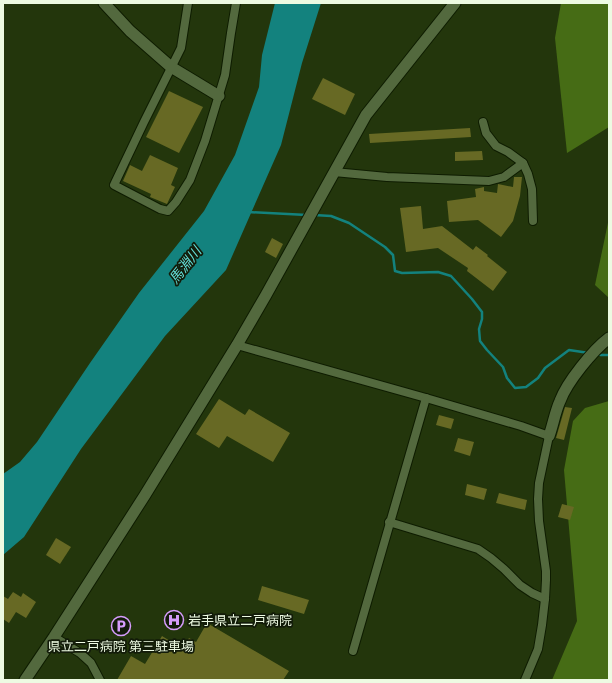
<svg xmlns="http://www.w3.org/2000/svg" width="612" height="683" viewBox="0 0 612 683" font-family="'Golos Text','Noto Sans JP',sans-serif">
  <rect width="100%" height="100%" fill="#23360c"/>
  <g fill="#466c15">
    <path d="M561 3H609V127L567 153 555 38Z"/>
    <path d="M609 218V298L595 285Z"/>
    <path d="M609 401V680H552L577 621 564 470 573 421 585 408Z"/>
  </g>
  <path fill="#13827e" d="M275 3H321L302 63 281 145 226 270 165 336 81 449 24 537 3 555V474L20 462 37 442 90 363 139 293 204 211 235 155 259 87 262 55Z"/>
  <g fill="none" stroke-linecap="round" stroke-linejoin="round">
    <g stroke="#13827e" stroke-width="2.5">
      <path d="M248 212 307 215"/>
      <path d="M314 215 331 216 349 223 385 247 393 255 395 271 402 273 438 272 451 276 472 299 482 312V319L479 329 480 341 487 350 503 367 507 378 515 388 526 387 538 378 545 368 569 350 589 353"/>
      <path d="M596 354 601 355H609"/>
    </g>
  </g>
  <g fill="#676924">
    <path d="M323 78 355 94 345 115 312 99Z"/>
    <path d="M169 91 203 107 179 153 146 137Z"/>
    <path d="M470 128 471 137 370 143 369 134Z"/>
    <path d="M482 151 483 160 455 161V152Z"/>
    <path d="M150 155 178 168 171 185 175 187 167 204 150 197 151 194 123 181 130 165 142 171Z"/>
    <path d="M514 177H522L520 196 513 221 501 237 478 220 449 222 447 201 476 197 475 189 484 187V191L497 193 498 184 513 187Z"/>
    <path d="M421 206 423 229 442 226 473 250 476 246 488 255 487 256 507 272 493 291 467 271 468 268 438 248 406 252 400 208Z"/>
    <path d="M272 238 283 244 276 258 265 252Z"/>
    <path d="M219 399 245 415 249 409 290 433 273 462 227 436 219 448 196 434Z"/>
    <path d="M565 407 572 408 564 440 556 438Z"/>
    <path d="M439 415 454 419 451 429 436 425Z"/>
    <path d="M458 438 474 442 470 456 454 451Z"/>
    <path d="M467 484 487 489 484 500 465 495Z"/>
    <path d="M499 493 527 500 525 510 496 503Z"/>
    <path d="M562 504 574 507 570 520 558 517Z"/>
    <path d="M56 538 71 547 60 564 46 555Z"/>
    <path d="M262 586 309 600 304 614 258 600Z"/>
    <path d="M13 592 21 597 23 593 36 602 26 618 16 612 9 623 3 619V596L8 599Z"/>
    <path d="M207 623 289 671 283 680H117L131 656 145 664 162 636 183 649 189 638 196 642Z"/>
  </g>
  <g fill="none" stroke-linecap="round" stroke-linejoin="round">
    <defs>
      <g id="street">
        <path d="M188 3 181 48 144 122 114 185 160 209 168 211 176 202 190 180 205 141 225 75 231 33 236 3"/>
        <path d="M483 122 486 133 496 146 508 152 523 163 528 174 532 189 533 221"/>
        <path d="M334 172 387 177 489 181 504 177 523 163"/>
        <path d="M237 345 426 398 521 426 549 436 539 483 538 499 539 521 546 571V580L545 599 542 625 538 649 525 680"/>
        <path d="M389 522 478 549 491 558 504 569 520 585 532 593 545 599"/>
        <path d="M54 637 80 653 91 663 100 680"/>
        <path d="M353 651 426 398"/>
      </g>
      <g id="secondary">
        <path d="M104 3 130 31 171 67 219 96"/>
        <path d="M549 436C553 425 555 412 560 401 567 382 593 350 609 338"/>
        <path d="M25 680 54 637 145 495 237 345 266 295 366 115 455 3"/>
      </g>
    </defs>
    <use href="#street" stroke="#0e1c00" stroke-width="10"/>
    <use href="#secondary" stroke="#0e1c00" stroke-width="13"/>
    <use href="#street" stroke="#53693e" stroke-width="8"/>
    <use href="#secondary" stroke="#53693e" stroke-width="11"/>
  </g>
  <defs>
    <symbol id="hospital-ring" viewBox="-11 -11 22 22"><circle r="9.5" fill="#121b09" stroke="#d59cfb" stroke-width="1.5"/><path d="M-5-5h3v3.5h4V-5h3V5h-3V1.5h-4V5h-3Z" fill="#d59cfb"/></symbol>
    <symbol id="parking-ring" viewBox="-11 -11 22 22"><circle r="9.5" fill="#121b09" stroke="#d59cfb" stroke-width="1.5"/><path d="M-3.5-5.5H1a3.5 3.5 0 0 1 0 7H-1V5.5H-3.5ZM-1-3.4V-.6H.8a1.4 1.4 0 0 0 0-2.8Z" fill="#d59cfb"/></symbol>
  </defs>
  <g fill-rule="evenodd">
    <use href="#hospital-ring" x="163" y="609" width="22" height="22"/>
    <use href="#parking-ring" x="110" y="615" width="22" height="22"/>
  </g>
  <g text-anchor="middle" stroke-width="3.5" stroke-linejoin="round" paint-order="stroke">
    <g font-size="13" fill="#edfae2" stroke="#121b09" text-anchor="start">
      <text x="188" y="625">岩手県立二戸病院</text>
      <text x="121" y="651" text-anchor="middle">県立二戸病院 第三駐車場</text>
    </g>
    <g font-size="14" font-style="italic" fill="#64ddd7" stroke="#121b09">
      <text transform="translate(185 265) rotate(-52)" y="5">馬淵川</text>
    </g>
  </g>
  <rect width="612" height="683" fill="none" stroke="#edfae2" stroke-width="8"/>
</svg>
